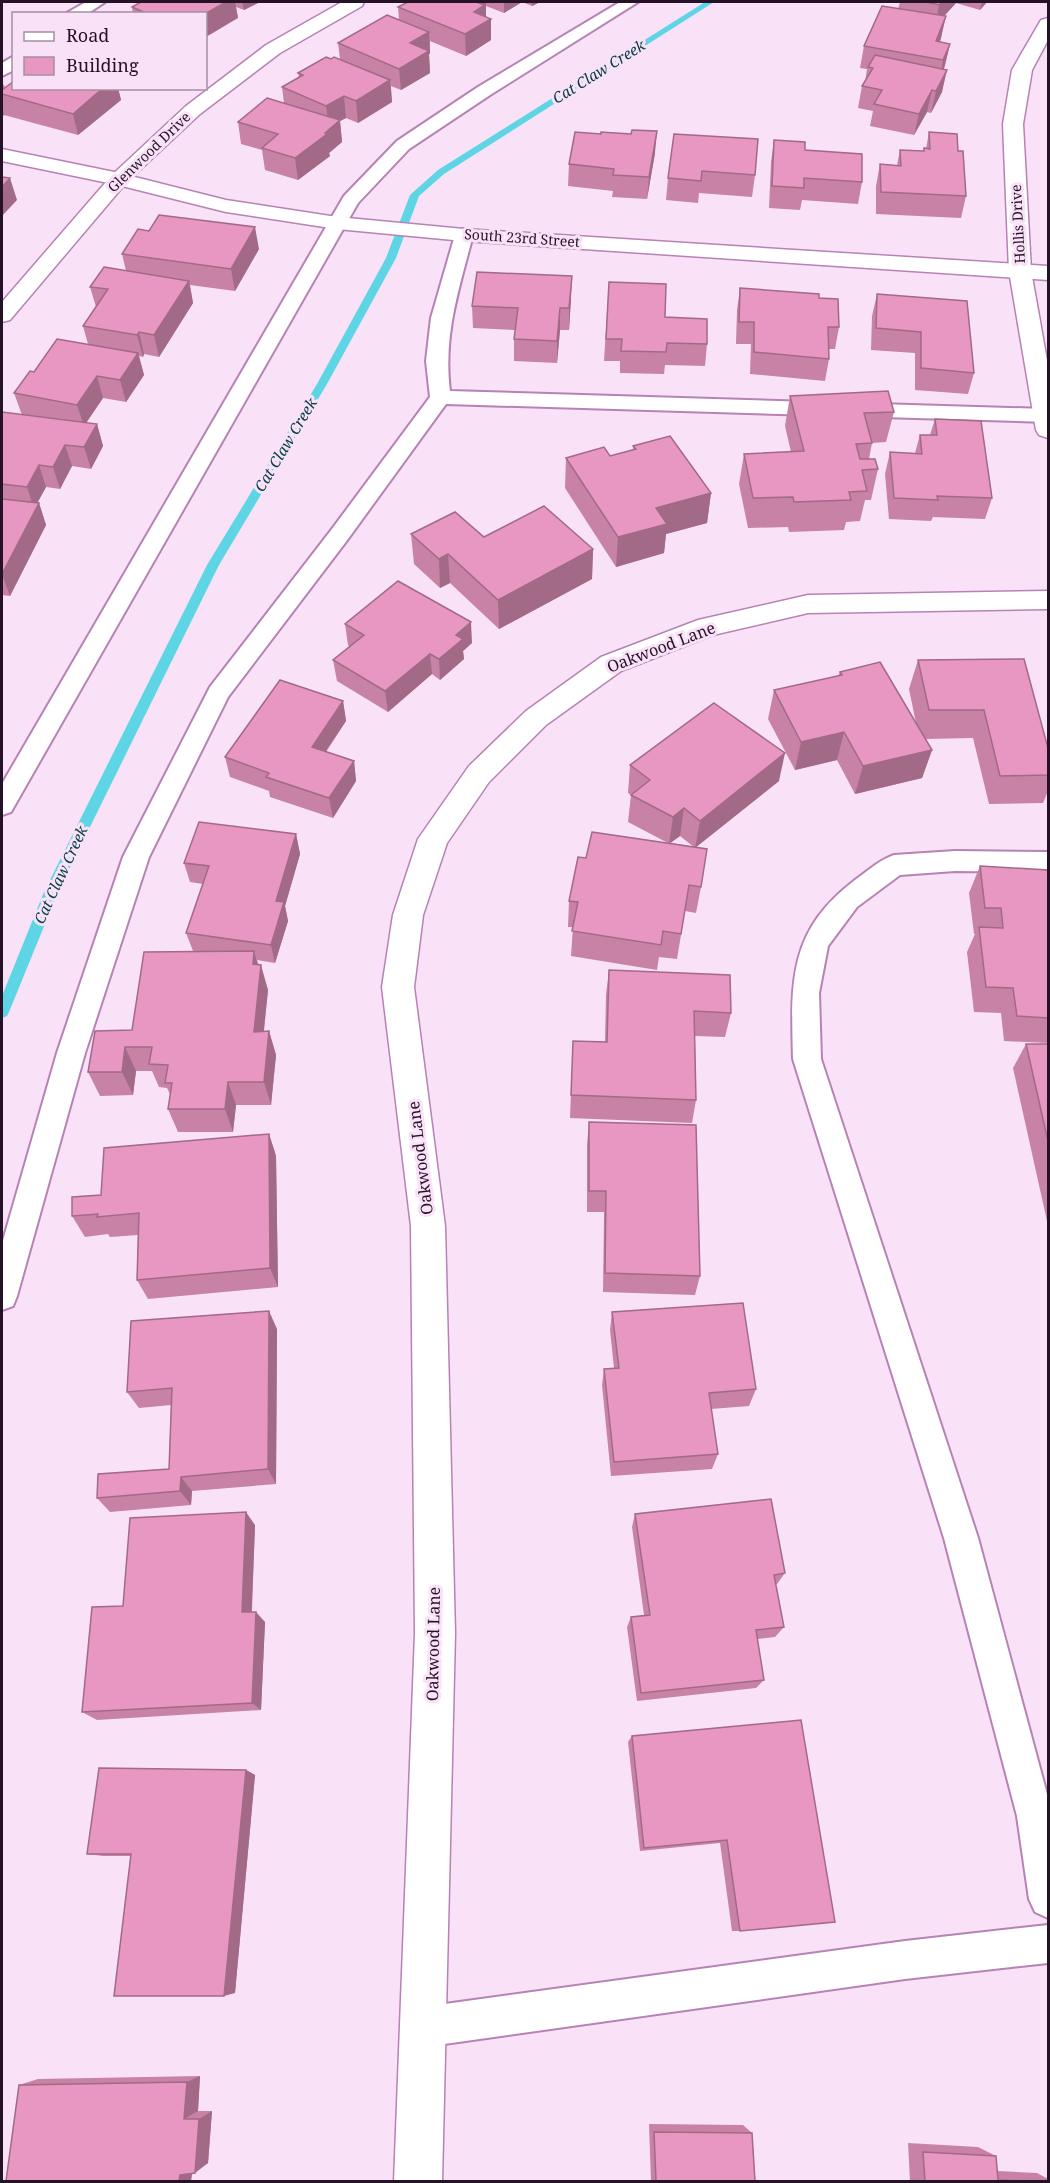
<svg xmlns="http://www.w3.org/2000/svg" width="1050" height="2183" viewBox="0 0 1050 2183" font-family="'Noto Serif',serif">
  <rect width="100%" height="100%" fill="#f9e2f8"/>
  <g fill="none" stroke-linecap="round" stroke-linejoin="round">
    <path fill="#5dd5e5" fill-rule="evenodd" d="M705 2H714L444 174 419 196 396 258 327 384 219 565 58 892 9 1012 7 1016 2 1018V996L44 892 207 565 317 384 386 258 410 195 438 170Z"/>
    <defs>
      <g id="service">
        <path d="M86 2H105L87 14H65Z"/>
        <path d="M620 2H638L490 95 409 149 358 203 11 812 2 815V784L344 196 397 141 478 87Z"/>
        <path d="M14 56V70L2 76V63Z"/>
        <path d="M464 229 471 231 473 235C459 289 443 335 450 391L1046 409 1048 410V422L446 404 348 539 228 697 149 857 85 1053 17 1296 13 1306 2 1310V1244L57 1053 123 857 210 687 332 529 430 397 426 361 431 318 455 235 457 231Z"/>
        <path d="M955 851 1048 852V872L955 871 900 875 857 907 828 946 819 993 821 1059 978 1538 1048 1798V1918L1035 1912 1029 1899 1017 1816 944 1538 793 1059C791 982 788 931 855 880 868 871 879 860 894 855Z"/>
        <path d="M1048 1925V1963L905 1979 423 2047 409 2041 403 2027 409 2013 423 2007 905 1941Z"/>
      </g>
      <g id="minor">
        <path d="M342 2H364L362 6 280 53 200 114 126 183 10 320 2 322V302L112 175 186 106 266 45Z"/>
        <path d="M1048 18V40L1032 70 1023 124 1031 271 1048 366V438L1039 435 1036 430 1009 271 1003 124 1012 70 1041 20Z"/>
        <path d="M1048 591V609L808 613 713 635 621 671 546 725 489 782 447 843 423 915 414 987 445 1226 455 1633 442 2182H394L415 1633 411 1226 382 987 393 915 418 839 469 766 526 711 601 657 698 620 808 595Z"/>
      </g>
      <path id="tertiary" d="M2 149 119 173 226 200 337 217 464 229 1048 266V280L464 241 337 229 226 212 118 185 2 161Z"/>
    </defs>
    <use href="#service" stroke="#b782b5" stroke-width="4"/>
    <use href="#minor" stroke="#b782b5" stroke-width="3"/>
    <use href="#tertiary" stroke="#b782b5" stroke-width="3"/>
    <use href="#service" fill="#fff" fill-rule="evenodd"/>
    <use href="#minor" fill="#fff" fill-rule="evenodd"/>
    <use href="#tertiary" fill="#fff" fill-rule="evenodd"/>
  </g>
  <g fill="#c782a6" fill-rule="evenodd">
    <path d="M141 2H260L244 10 236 7 238 18 206 14H133L132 7Z"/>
    <path d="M408 2H540L532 6 522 2 504 13 486 6V17L491 40 466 56 430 41V54H429L430 73 401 90 391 86 392 102 358 123 346 118 340 121 342 142 329 153 330 156 298 180 265 170 262 150 241 144 238 122 284 103 282 87 299 77 298 73 331 59H340L338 43 399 20 398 7Z"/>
    <path d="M900 2H987L980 10 956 3 944 16 941 38 940 42 950 44 944 69 942 92 931 113 927 112 914 135 870 126 873 111 858 108 862 86 865 82 867 69 860 68 864 46 898 9Z"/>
    <path d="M2 84 4 85 5 88H118L121 100 78 135 4 115 2 116Z"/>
    <path d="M929 132 958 151 966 196 961 218 876 214V186L880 164 897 165 900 150 923 151 924 148 926 149Z"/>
    <path d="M674 134 755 175 752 197 699 193 698 203 666 200 668 178Z"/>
    <path d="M774 140 805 150 862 182 858 204 802 200 800 210 769 208 771 162Z"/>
    <path d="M655 153 647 199 612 197 613 191 568 186 569 164Z"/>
    <path d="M259 249 235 291 190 285 193 303 159 357 144 354 143 357 139 356 144 375 126 402 103 398 86 423 97 424 103 446 91 469 72 466 60 489 46 487 37 503H39L46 525 10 596 2 595V412L22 415 14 393 34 372 88 344 83 326 96 307 90 287 126 271 122 254Z"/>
    <path d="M609 282 707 344 705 366 665 365 664 374 620 373V361H604Z"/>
    <path d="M740 288 819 298 839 327 835 349H829V359L825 381 750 374 751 344H736L737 310Z"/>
    <path d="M877 294 974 373 968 394 915 390V353L871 350 872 316Z"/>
    <path d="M571 298 569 330H560L557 363 514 361V339L515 330 473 328 472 306Z"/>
    <path d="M790 396 894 412 886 442 872 443 869 459 878 469 871 500H865L860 521 846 522 844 530 789 532 788 527 748 528 739 484 744 454 791 452 785 426Z"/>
    <path d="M935 419 992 498 985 519 933 517 931 521 889 519 885 474 890 452 915 453 920 435H930Z"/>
    <path d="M633 446 711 493 707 523 666 534 664 553 616 567 565 488 566 458 610 456 633 450Z"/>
    <path d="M411 534 484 537 593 549 592 579 499 629 450 583 440 588 414 564Z"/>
    <path d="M345 624 472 643 463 651 464 659 440 680 432 674 388 712 337 681 333 660 350 647 348 645Z"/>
    <path d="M918 660 1048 748V791L1043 803 989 804 973 738 925 739 932 750 922 778 855 794 837 760 795 770 768 719 774 690 838 676 840 672 916 723 909 689Z"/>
    <path d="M343 701 346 721 326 752 354 761 356 781 333 818 270 797 269 791 230 777 225 757Z"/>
    <path d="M630 765 779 781 696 847 701 887 696 913 685 911 677 959 659 957 657 970 571 956 573 927H568L569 901 586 858 668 843 628 822 631 795 628 793ZM680 836 694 847 670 843Z"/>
    <path d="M296 834 300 854 285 906 288 921 275 963 257 960 268 990 264 1031H269L276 1055 271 1105H236L233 1132H178L168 1109 170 1094 167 1088 159 1087 152 1071H136L133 1095 100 1096 88 1072 132 1030 193 951 186 933 203 884 190 882 184 863Z"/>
    <path d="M980 866 1048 870V1043L1004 1041 1001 1013 974 1012 967 952 975 934H974L969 893Z"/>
    <path d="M609 970 731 1013 725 1037 695 1036 696 1100 692 1123 570 1118 573 1041 605 1042 606 995Z"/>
    <path d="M1026 1044H1048V1221H1047L1013 1068Z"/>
    <path d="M589 1122 700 1276 695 1295 603 1292 604 1212H587V1144Z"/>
    <path d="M269 1134 276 1156 278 1287 148 1299 137 1280 138 1235 110 1237 108 1234 85 1237 72 1216 101 1195Z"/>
    <path d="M612 1312 756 1389 749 1406 711 1409 718 1454 712 1469 611 1476 602 1385 604 1369 614 1368 610 1330Z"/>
    <path d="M277 1329 276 1484 192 1491 191 1505 110 1512 97 1498 169 1469 171 1405 139 1408 127 1392Z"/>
    <path d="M635 1514 785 1573 777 1584H775L784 1627 775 1637 757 1639 764 1680 756 1688 637 1701 627 1627 631 1617 644 1615 632 1527Z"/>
    <path d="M255 1525 252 1612 265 1622 261 1710 97 1720 82 1712 123 1606Z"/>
    <path d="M801 1720 740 1931H732L720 1843 640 1851 628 1742 632 1736Z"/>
    <path d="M246 1770 255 1775 235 1993 131 1856H103L87 1854Z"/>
    <path d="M200 2076 198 2111H212L208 2163 192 2174 191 2181H6L19 2085 38 2079Z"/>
    <path d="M649 2124 743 2125 752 2133 755 2181H651Z"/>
    <path d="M908 2143 978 2147 996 2156 997 2171 1037 2173 1048 2179V2181H910Z"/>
    <path d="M845 2180 879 2181H845Z"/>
  </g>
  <g fill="#a26a87">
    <path d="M226 2H235L238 18 206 37 205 14Z"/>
    <path d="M242 2H260L244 10Z"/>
    <path d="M477 2H486V18L491 19V40L466 56 465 34Z"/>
    <path d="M504 2H522L504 13Z"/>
    <path d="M532 2H540L532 6Z"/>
    <path d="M942 2H956V3L935 26 939 5Z"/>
    <path d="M982 2H987L980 10Z"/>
    <path d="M946 16 941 38 933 58 936 41Z"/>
    <path d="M429 32 430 54H429L430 73 401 90 399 69 410 43Z"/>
    <path d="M950 44 945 65 939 82 943 60Z"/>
    <path d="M947 70 942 92 931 113 936 91Z"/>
    <path d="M390 80 392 102 358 123 356 101Z"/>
    <path d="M103 88H118L121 100 78 135 73 114Z"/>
    <path d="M932 90 927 112 914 135 919 114Z"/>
    <path d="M344 96 346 118 340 121 342 142 329 153 330 156 298 180 295 158 325 133 329 128 326 106Z"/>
    <path d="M2 106 4 115 2 116Z"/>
    <path d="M657 131 655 153 647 199 649 177Z"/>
    <path d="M10 178 17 200 2 216V187Z"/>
    <path d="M255 227 259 249 235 291 231 269Z"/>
    <path d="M572 276 571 298 569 330V308Z"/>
    <path d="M189 281 193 303 159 357 154 335Z"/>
    <path d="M560 308V330L557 363V341Z"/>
    <path d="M139 332 144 354 143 357 137 335Z"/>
    <path d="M138 353 144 375 126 402 120 380Z"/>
    <path d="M97 376 103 398 84 426 77 405Z"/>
    <path d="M97 424 103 446 91 469 84 447Z"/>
    <path d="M65 445 72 466 60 489 53 467Z"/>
    <path d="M39 465 46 487 34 509 27 487Z"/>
    <path d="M711 493 707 523 666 534 664 553 616 567 618 537 656 508Z"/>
    <path d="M39 503 46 525 10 596 2 574Z"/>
    <path d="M593 549 592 579 499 629 498 600Z"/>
    <path d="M448 554 450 583 440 588 439 559Z"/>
    <path d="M471 622 472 643 463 651 464 659 440 680 439 659 456 635Z"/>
    <path d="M430 654 432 674 388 712 385 691Z"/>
    <path d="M343 701 346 721 315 767 312 747Z"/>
    <path d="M844 732 837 760 795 770 801 742Z"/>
    <path d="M932 750 922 778 855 794 863 766Z"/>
    <path d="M785 753 779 781 695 848 700 821Z"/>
    <path d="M354 761 356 781 333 818 329 798Z"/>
    <path d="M684 808 680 836 669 844 673 817Z"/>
    <path d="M296 834 300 854 285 906 288 921 275 963 271 945 276 901Z"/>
    <path d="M254 951 260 973 261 965 268 990 261 1056 254 1032 253 964Z"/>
    <path d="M269 1031 276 1055 271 1105 264 1082Z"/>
    <path d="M125 1047 136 1071 133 1095 122 1072Z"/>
    <path d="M228 1082 236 1105 233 1132 225 1109Z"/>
    <path d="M269 1134 276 1156 278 1287 270 1268Z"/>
    <path d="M269 1311 277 1329 276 1484 268 1469Z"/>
    <path d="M181 1477 192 1491 191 1505 180 1491Z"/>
    <path d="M246 1512 255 1525 251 1623 242 1612Z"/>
    <path d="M256 1612 265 1622 261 1710 252 1703Z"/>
    <path d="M246 1770 255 1775 235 1993 224 1996Z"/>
    <path d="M200 2076 198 2111 184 2119 187 2082Z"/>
    <path d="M212 2111 208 2163 195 2173 199 2119Z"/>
    <path d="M193 2165 191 2181H179L180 2175Z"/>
  </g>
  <g fill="#e797c1" stroke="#a26a87" stroke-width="1.5">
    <path d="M141 2H226L205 14H148L132 7Z"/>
    <path d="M408 2H477H476L484 5 474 12 491 19 465 34 398 7Z"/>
    <path d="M927 2H942L939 5Z"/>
    <path d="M882 6 946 16 936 41 950 44 943 60 864 46Z"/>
    <path d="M387 15 429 32 410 43 429 51 399 69 338 43Z"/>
    <path d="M875 55 947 70 936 91 932 90 919 114 874 104 882 90 862 86 873 68 868 67Z"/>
    <path d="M326 57 331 59 334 57 390 80 356 101 344 96 326 106 282 87 303 75 298 73Z"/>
    <path d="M14 81V88H103L73 114 2 94V90Z"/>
    <path d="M267 98 340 120 325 133 327 134 295 158 262 148 278 134 238 122Z"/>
    <path d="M632 130 657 131 649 177 613 175 614 169 569 164 575 132 601 134V132L631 134Z"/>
    <path d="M929 132 957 134 958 151H963L966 196 881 192 880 164 901 166 900 150 924 151V148L930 149Z"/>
    <path d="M674 134 758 139 755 175 702 171 701 181 668 178Z"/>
    <path d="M774 140 805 142V150L862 154V182L804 178V188L772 186Z"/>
    <path d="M2 177 10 178 2 187Z"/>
    <path d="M159 215 255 227 231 269 122 254 138 229 149 231Z"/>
    <path d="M104 267 189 281 154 335 139 332 137 335 83 326 108 289 90 287Z"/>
    <path d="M477 272 572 276 569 308H560L557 341 514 339 518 308 472 306Z"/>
    <path d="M609 282 666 284 665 317 707 319V344L667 343 666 352 621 351 622 339H606Z"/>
    <path d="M740 288 819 294V298L838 299 839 327H828L829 359 754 352V322H739Z"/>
    <path d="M877 294 967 301 974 373 921 368V332L876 328Z"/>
    <path d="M57 339 138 353 120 380 97 376 77 405 14 393 30 371 34 372Z"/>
    <path d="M888 391 894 412 864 413 872 443 856 444 860 459H875L878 469 862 470 867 491 849 492 851 500 794 502 793 497 753 498 744 454 804 451 790 396Z"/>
    <path d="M2 412 97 424 84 447 65 445 53 467 39 465 27 487 2 484Z"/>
    <path d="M935 419 981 421 992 498 937 496 938 500 894 498 890 452 922 454 920 435H937Z"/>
    <path d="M670 436 711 493 656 508 667 524 618 537 566 458 604 447 610 456 636 449 633 446Z"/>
    <path d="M2 499 39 503 2 574Z"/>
    <path d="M544 506 593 549 498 600 448 554 439 559 411 534 455 512 484 537Z"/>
    <path d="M398 581 471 622 456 635 463 639 439 659 430 654 385 691 333 660 364 635 345 624Z"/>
    <path d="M1024 659 1048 748V775L1000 776 984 710H929L918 660Z"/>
    <path d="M880 662 932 750 863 766 844 732 801 742 774 690 842 675 840 672Z"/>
    <path d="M280 680 343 701 312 747 354 761 329 798 266 777 269 773 225 757Z"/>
    <path d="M714 703 785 753 700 821 684 808 673 817 631 795 650 780 630 765Z"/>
    <path d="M199 822 296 834 276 901 284 902 271 945 186 933 209 866 184 863Z"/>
    <path d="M592 832 707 849 701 887 689 885 681 934 663 931 661 945 572 931 578 902 569 901 578 857 586 858Z"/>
    <path d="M980 866 1048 870V1018L1017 1016 1013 988 986 987 979 927 1003 928 1001 908H985Z"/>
    <path d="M254 951 253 964 261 965 254 1032 269 1031 264 1082H228L225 1109H168L172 1083H165L168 1065 149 1064 152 1047H125L122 1072H88L95 1031 132 1030 144 952Z"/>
    <path d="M609 970 730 975 731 1013 694 1011 696 1100 571 1095 573 1041 607 1042Z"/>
    <path d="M1026 1044H1048V1141Z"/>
    <path d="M589 1122 696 1125 700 1276 605 1273 606 1191H589Z"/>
    <path d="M269 1134 270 1268 137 1280 139 1213 97 1217 98 1214 72 1216V1197L101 1195 104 1148Z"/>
    <path d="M743 1303 756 1389 709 1393 718 1454 614 1462 604 1369 619 1368 612 1312Z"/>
    <path d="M269 1311 268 1469 181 1477 180 1491 97 1498 98 1474 169 1469 172 1388 127 1392 131 1321Z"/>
    <path d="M771 1499 785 1573 774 1575 784 1627 756 1630 764 1680 641 1693 631 1617 650 1615 635 1514Z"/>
    <path d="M246 1512 242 1612H256L252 1703 82 1712 92 1607 123 1606 130 1518Z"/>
    <path d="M801 1720 835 1922 740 1931 727 1840 644 1848 632 1736Z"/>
    <path d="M99 1768 246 1770 224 1996H114L131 1854H87Z"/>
    <path d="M187 2082 184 2119H199L195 2173 180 2175 179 2181H6L19 2085Z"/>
    <path d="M654 2132 752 2133 755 2181H656Z"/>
    <path d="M923 2152 996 2156 998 2180 1027 2181H925Z"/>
  </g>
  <g text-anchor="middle" stroke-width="6" stroke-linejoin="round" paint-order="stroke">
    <g font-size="14" fill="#261226" stroke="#f9e2f8">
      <text transform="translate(149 152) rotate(-44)" y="5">Glenwood Drive</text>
      <text transform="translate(1018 224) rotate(-93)" y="5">Hollis Drive</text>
      <text transform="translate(522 238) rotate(4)" y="5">South 23rd Street</text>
    </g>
    <g font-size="15" font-style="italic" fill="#074047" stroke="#f9e2f8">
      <text transform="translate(599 72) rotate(-32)" y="5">Cat Claw Creek</text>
      <text transform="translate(286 445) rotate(-59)" y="5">Cat Claw Creek</text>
      <text transform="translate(61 875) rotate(-65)" y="5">Cat Claw Creek</text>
    </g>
    <g font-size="16" fill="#261226" stroke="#f9e2f8">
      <text transform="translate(661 647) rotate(-21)" y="6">Oakwood Lane</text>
      <text transform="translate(420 1158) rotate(-97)" y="6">Oakwood Lane</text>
      <text transform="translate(433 1644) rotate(-89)" y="6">Oakwood Lane</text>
    </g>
  </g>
  <rect width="1050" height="2183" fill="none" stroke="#261226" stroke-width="6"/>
  <rect x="12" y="12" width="195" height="78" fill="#f9e2f8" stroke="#a58fa4" stroke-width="1.5"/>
  <rect x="24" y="32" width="30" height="9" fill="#ffffff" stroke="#a58fa4" stroke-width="1.5"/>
  <text x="66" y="42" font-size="18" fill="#261226">Road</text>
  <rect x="24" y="57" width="30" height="18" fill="#e797c1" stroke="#a58fa4" stroke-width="1.5"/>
  <text x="66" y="72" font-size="18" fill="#261226">Building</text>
</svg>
